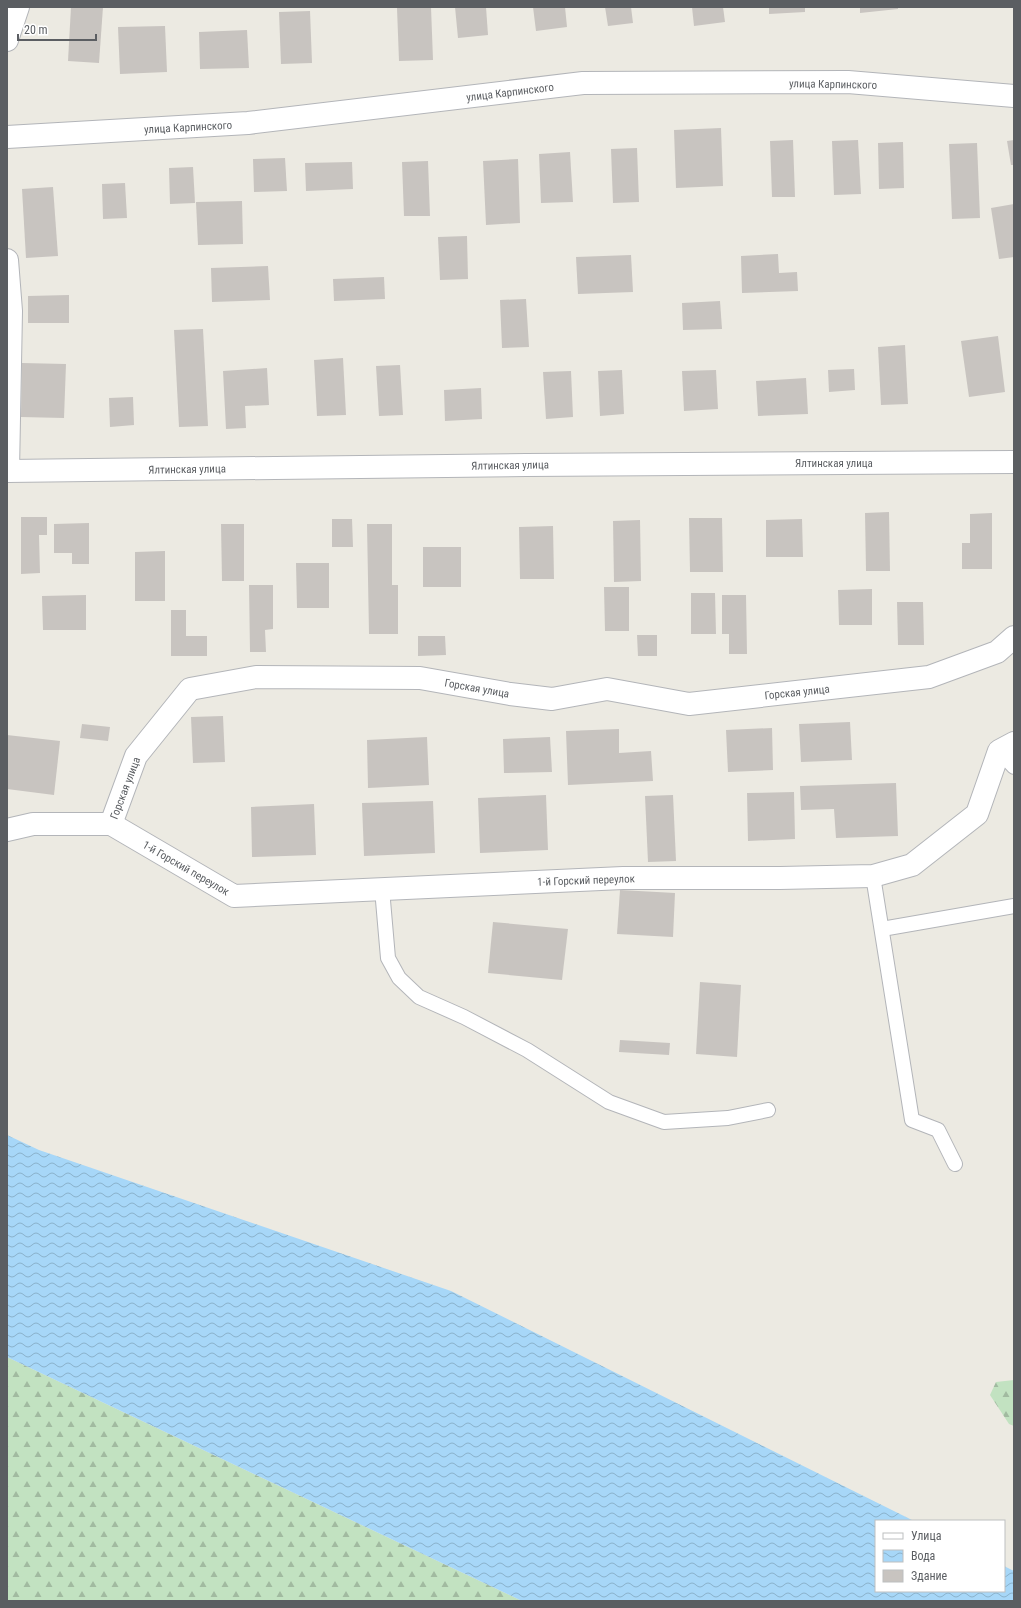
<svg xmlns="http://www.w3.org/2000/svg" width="1021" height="1608" viewBox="0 0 1021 1608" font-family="'Roboto Condensed',sans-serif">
  <defs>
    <pattern id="forest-firs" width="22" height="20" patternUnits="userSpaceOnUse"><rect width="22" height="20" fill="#c2e2c1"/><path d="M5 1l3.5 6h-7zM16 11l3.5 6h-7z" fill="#a1baa0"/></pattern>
    <pattern id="water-waves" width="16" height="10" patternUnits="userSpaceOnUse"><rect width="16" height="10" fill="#a7d7f8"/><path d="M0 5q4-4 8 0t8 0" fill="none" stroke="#8bb2cc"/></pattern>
  </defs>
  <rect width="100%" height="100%" fill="#eceae2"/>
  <g fill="url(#forest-firs)">
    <path d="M7 1357 522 1601H7Z"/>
    <path d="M1014 1380V1426L1009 1424 990 1395 996 1382Z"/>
  </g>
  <path fill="url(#water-waves)" d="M7 1135 39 1150 451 1291 914 1521H876V1591H1004V1566L1014 1571V1601H522L7 1357Z"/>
  <g fill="#c8c4c0">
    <path d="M71 7H103L99 63 68 61Z"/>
    <path d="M426 7H431L433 60 399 61 397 8Z"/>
    <path d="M455 7H486L488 35 458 38Z"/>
    <path d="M533 7H565L567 27 536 31Z"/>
    <path d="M605 7H631L633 23 608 26Z"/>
    <path d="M692 7H723L725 22 694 26Z"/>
    <path d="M769 7H805V12L769 14Z"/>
    <path d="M860 7H898V9L860 13Z"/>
    <path d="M310 11 312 63 281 64 279 12Z"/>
    <path d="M165 26 167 72 120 74 118 27Z"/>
    <path d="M247 30 249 68 200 69 199 32Z"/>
    <path d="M721 128 723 186 676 188 674 130Z"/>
    <path d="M793 140 795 197H772L770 141Z"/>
    <path d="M858 140 861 194 834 195 832 141Z"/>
    <path d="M1014 140V165H1011L1007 141Z"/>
    <path d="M903 142 904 188 879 189 878 143Z"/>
    <path d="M977 143 980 218 952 219 949 144Z"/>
    <path d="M637 148 639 202 613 203 611 149Z"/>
    <path d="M570 152 573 202 541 203 539 154Z"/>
    <path d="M285 158 287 191 254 192 253 159Z"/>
    <path d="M518 159 520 223 486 225 483 161Z"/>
    <path d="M428 161 430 216H404L402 162Z"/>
    <path d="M352 162 353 189 306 191 305 163Z"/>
    <path d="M193 167 195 203 170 204 169 168Z"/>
    <path d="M125 183 127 218 103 219 102 184Z"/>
    <path d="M53 187 58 256 26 258 22 189Z"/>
    <path d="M242 201 243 244 198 245 196 202Z"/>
    <path d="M1014 204V257L999 259 991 208Z"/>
    <path d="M467 236 468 279 440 280 438 237Z"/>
    <path d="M778 254 779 273 797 272 798 291 742 293 741 256Z"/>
    <path d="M631 255 633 292 578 294 576 257Z"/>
    <path d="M268 266 270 300 212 302 211 268Z"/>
    <path d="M384 277 385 299 334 301 333 279Z"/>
    <path d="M69 295V323H28V296Z"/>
    <path d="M526 299 529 347 502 348 500 300Z"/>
    <path d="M720 301 722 329 683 330 682 303Z"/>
    <path d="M203 329 208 426 179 427 174 330Z"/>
    <path d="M998 336 1005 392 969 397 961 341Z"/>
    <path d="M905 345 908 404 881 405 878 347Z"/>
    <path d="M343 358 346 415 317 416 314 360Z"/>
    <path d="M22 363 66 364 64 418 21 417Z"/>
    <path d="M400 365 403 415 379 416 376 366Z"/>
    <path d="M267 368 269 405 245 406 246 428 226 429 223 371Z"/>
    <path d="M854 369 855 390 829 392 828 370Z"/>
    <path d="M622 370 624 414 600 416 598 371Z"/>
    <path d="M716 370 718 409 684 411 682 371Z"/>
    <path d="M571 371 573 417 546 419 543 372Z"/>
    <path d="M806 378 808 414 758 416 756 381Z"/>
    <path d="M481 388 482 419 445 421 444 390Z"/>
    <path d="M133 397 134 425 110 427 109 398Z"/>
    <path d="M889 512 890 571H866L865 513Z"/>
    <path d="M992 513V569H962V543H970V514Z"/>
    <path d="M21 517H47V535H39L40 573 21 574Z"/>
    <path d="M689 518H722L723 572H690Z"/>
    <path d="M332 519H352L353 547H332Z"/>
    <path d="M802 519 803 557H766V520Z"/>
    <path d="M640 520 641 581 614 582 613 521Z"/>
    <path d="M89 523V564H72V553H54V524Z"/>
    <path d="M221 524H244V581H222Z"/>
    <path d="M367 524H392V585H398V634H369Z"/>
    <path d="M553 526 554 579H520L519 527Z"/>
    <rect x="423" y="547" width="38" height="40"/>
    <path d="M165 551V601H135V552Z"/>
    <path d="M296 563H329V608H297Z"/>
    <path d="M249 585H273V629L265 630 266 652H250Z"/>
    <path d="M604 587H629V631H605Z"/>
    <path d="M872 589V625H839L838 590Z"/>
    <path d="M691 593H715L716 634H691Z"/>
    <path d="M86 595V630H43L42 596Z"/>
    <path d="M722 595H746L747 654H729V634H722Z"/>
    <path d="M897 602H923L924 645H898Z"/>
    <path d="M171 610H186V636H207V656H171Z"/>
    <path d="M637 635H657V656H638Z"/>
    <path d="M418 636H445L446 655 418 656Z"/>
    <path d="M223 716 225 762 193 763 191 717Z"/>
    <path d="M850 722 852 760 801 762 799 724Z"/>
    <path d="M82 724 110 727 108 741 80 738Z"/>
    <path d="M772 728 773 770 728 772 726 730Z"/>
    <path d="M619 729V753L651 751 653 781 568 785 566 731Z"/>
    <path d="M7 735 60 741 54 795 7 789Z"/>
    <path d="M427 737 429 785 368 788 367 740Z"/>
    <path d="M550 737 552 772 504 773 503 739Z"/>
    <path d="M896 783 898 836 836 838 834 809 801 810 800 786Z"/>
    <path d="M794 792 795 839 748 841 747 793Z"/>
    <path d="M546 795 548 850 480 853 478 798Z"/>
    <path d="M673 795 676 861 648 862 645 796Z"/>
    <path d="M433 801 435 853 364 856 362 803Z"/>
    <path d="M314 804 316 855 252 857 251 807Z"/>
    <path d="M620 890 675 893 673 937 617 934Z"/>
    <path d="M493 922 568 929 562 980 488 973Z"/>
    <path d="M700 982 741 985 737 1057 696 1054Z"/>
    <path d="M620 1040 670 1043 669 1055 619 1052Z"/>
  </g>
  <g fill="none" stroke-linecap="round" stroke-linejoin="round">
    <defs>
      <g id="lane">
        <path d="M999 751 1014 767"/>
        <path d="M873 876 912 1120 938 1130 955 1164"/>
        <path d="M382 889 388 958 399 978 419 997 464 1017 527 1050 609 1102 664 1122 728 1118 768 1110"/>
        <path d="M882 929 1014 906"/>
      </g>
      <g id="street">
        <path d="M7 40 18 7"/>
        <path d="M7 137 248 123 583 83 848 82 1014 96"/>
        <path d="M7 260 11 311 8 471"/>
        <path d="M7 471 526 465 1014 462"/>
        <path d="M111 824 234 896 623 878H780L873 876 912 865 977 814 999 751 1014 743"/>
        <path d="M7 830 33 824H111L136 756 190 689 256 677 420 678 510 694 552 699 607 689 689 704 929 677 997 652 1014 637"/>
      </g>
    </defs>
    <use href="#lane" stroke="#b3b5b9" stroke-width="16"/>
    <use href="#street" stroke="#b3b5b9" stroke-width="24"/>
    <use href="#lane" stroke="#fff" stroke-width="14"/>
    <use href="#street" stroke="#fff" stroke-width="22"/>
  </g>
  <g text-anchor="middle" stroke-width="3.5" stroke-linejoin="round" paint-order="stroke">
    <g font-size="11" fill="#5b5e62" stroke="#fff">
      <text transform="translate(833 84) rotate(1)" y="4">улица Карпинского</text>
      <text transform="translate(510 92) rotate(-7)" y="4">улица Карпинского</text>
      <text transform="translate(188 127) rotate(-3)" y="4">улица Карпинского</text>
      <text x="834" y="467">Ялтинская улица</text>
      <text transform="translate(510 465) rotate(-1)" y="4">Ялтинская улица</text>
      <text transform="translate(187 469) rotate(-1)" y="4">Ялтинская улица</text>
      <text transform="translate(477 688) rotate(10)" y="4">Горская улица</text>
      <text transform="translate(797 692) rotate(-6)" y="4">Горская улица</text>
      <text transform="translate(125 788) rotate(-69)" y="4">Горская улица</text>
      <text transform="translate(186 868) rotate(30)" y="4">1-й Горский переулок</text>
      <text transform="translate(586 880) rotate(-2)" y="4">1-й Горский переулок</text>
    </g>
  </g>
  <rect width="1021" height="1608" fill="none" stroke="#5b5e62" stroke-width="16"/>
  <rect x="875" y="1520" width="130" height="72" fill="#ffffff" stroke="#bdbfc0"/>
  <rect x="883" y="1533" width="20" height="6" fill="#ffffff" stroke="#bdbfc0"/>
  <text x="911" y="1540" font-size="12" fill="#5b5e62">Улица</text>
  <rect x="883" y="1550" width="20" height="12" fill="url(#water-waves)" stroke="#bdbfc0"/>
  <text x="911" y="1560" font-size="12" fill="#5b5e62">Вода</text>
  <rect x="883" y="1570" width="20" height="12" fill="#c8c4c0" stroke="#bdbfc0"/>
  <text x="911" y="1580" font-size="12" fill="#5b5e62">Здание</text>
  <path d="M18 34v6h78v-6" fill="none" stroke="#5b5e62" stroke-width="2"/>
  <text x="24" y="34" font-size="12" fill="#5b5e62" stroke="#ffffff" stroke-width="3" paint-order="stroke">20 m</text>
</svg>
